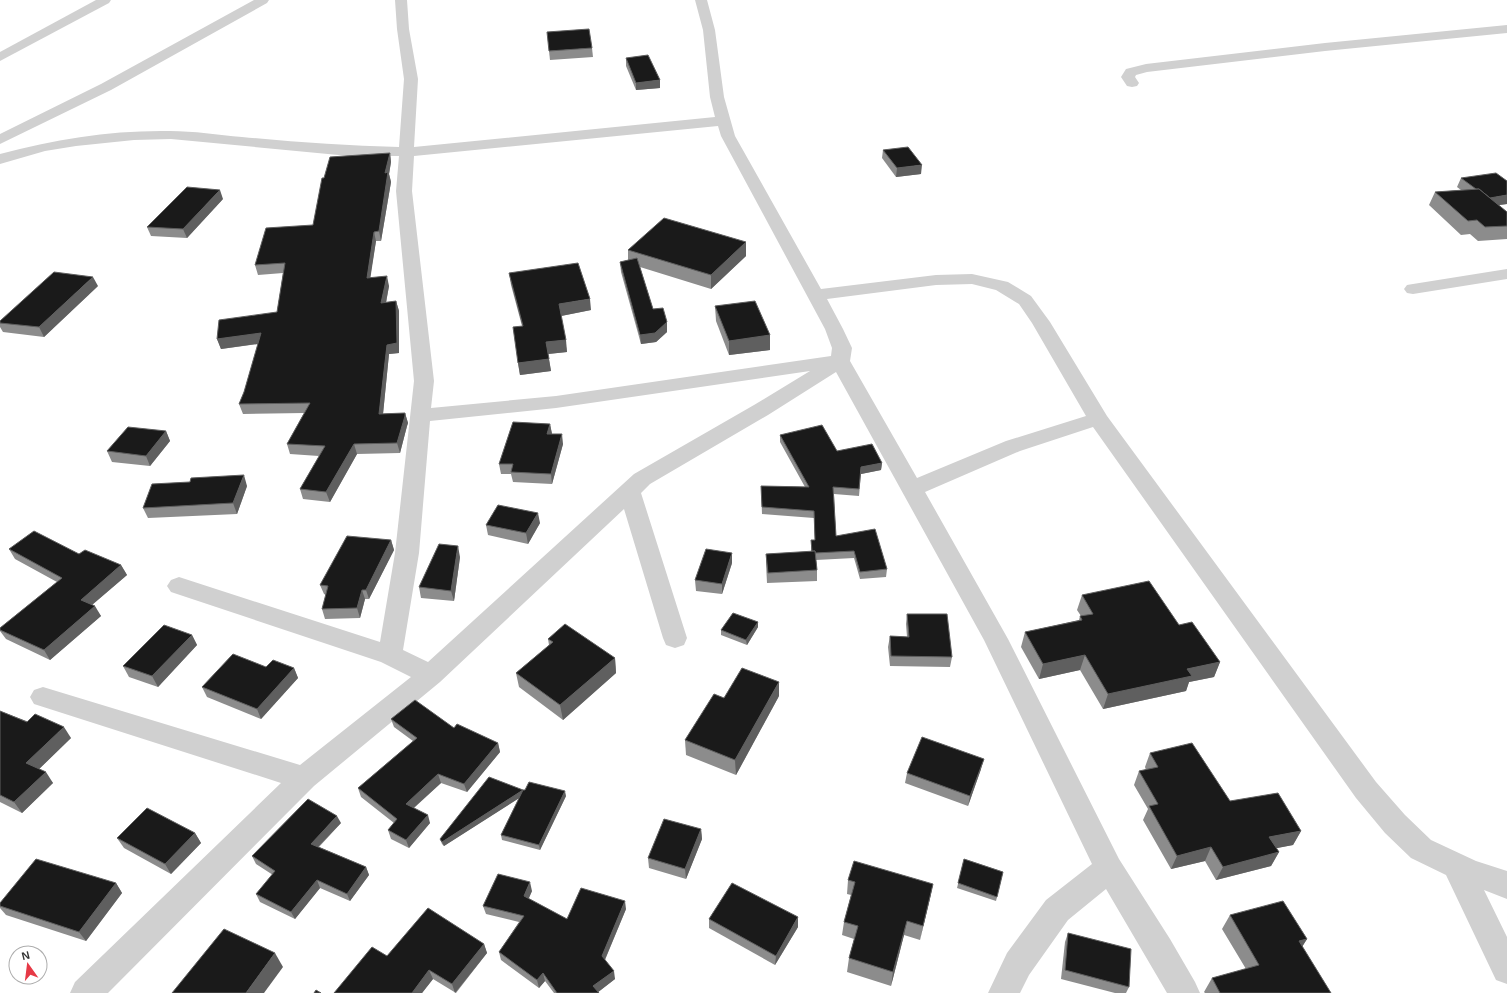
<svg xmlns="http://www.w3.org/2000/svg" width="1507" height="993" viewBox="0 0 1507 993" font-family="Arial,sans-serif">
  <rect width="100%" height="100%" fill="#fff"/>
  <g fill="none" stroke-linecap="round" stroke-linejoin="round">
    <g fill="#d0d0d0" fill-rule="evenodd">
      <path d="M254 0H269L267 3 111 90 0 144V134L101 84Z"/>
      <path d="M395 0H407L409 29 418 79 414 147 715 117 710 97 703 30 695 0H707L715 30 724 97 735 136 821 289 936 275 972 274 1008 282 1031 296 1050 322 1107 416 1376 782 1405 815 1431 840 1476 861 1507 871V899L1484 890 1507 937V984L1496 980 1446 875 1411 858 1385 833 1356 798 1093 427 1020 451 925 492 1008 639 1119 859 1170 939 1195 982 1200 993H1167L1106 889 1068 920 1029 975 1020 993H988L1007 953 1046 900 1092 864 984 640 836 372 768 415 650 484 641 493 687 638 684 645 675 648 666 645 663 638 624 509 440 682 314 786 108 993H70L75 982 281 783 34 704 30 697 34 690 43 687 300 765 411 677 381 662 171 592 167 586 171 580 179 577 380 642 395 553 414 381 396 191 399 156H349L171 139 134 140 76 146 45 151 0 164V154C56 139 112 130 170 131 194 131 218 135 242 137 295 142 347 146 399 147L404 79 397 29ZM718 126 721 136 825 329 832 348 831 356 556 396 431 408 434 381 412 191 414 156ZM972 284 996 290 1019 304 1032 323 1086 416 1006 441 917 478 850 361 852 348 843 329 827 299 936 285ZM810 371 754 405 634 474 428 662 403 650 419 553 430 421 556 408Z"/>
      <path d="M1507 25V33L1325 51 1147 72 1136 75 1135 77 1139 83 1137 86 1132 87 1127 86 1121 77 1126 69 1146 64 1325 43Z"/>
      <path d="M1507 269V279L1413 294 1407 293 1404 289 1407 285 1413 284Z"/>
    </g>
    <path fill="#d0d0d0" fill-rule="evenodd" d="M96 0H111L109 3 0 61V52Z"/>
  </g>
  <g fill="#8c8c8c">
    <path d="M592 48 593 57 550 60 549 51Z"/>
    <path d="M626 58 660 88 636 90 626 66Z"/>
    <path d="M883 150 921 174 896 177 882 158Z"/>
    <path d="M390 153 391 162 389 174 391 182 381 241H376L370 277 389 286 386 303 396 301 399 311V353L389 354 383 414 405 413 408 423 407 426 400 453 357 454 330 502 303 499 300 489 319 456 290 454 287 444 304 413 243 414 239 404 244 392 258 344 221 349 217 339 277 312 283 273 258 275 255 265 313 225 324 178Z"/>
    <path d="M1461 178 1507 204 1499 205 1507 212V239L1478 241 1470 234 1461 235 1429 205 1435 192 1461 190 1457 187Z"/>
    <path d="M223 199 187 238 151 236 147 227Z"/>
    <path d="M746 242V256L711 289 640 267 653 309 667 332 656 342 641 344 621 272 620 262 628 260V250Z"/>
    <path d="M509 273 591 310 561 316 567 352 548 354 551 371 520 375 518 363 522 326 511 285Z"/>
    <path d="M98 286 44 337 3 332 0 327V321Z"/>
    <path d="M715 306 770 335V350L729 355 716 321Z"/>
    <path d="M550 424 552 434 563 444 552 484 513 482 511 474H501L499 464Z"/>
    <path d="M166 431 170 441 150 466 112 462 107 451Z"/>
    <path d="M780 435 837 451 882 463 881 470 861 474 859 496 834 494 836 536 887 569 886 577 860 579 854 558 816 560 817 570V581L767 583 766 564V554L811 552V540H815L814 518 762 514 761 486 805 487 780 442Z"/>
    <path d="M247 486 237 514 148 518 143 508Z"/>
    <path d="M540 523 528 544 488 535 486 525Z"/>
    <path d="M391 540 394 550 369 599H365L360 618 325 619 322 609 326 595 324 594 320 585Z"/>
    <path d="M9 549 79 554 121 565 127 575 92 605 101 616 50 660 6 639 0 631V628L57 582 15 559Z"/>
    <path d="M460 557 454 601 421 598 419 587Z"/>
    <path d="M732 563 722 594 696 591 695 580Z"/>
    <path d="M1082 595 1179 625 1220 662 1214 677 1189 682 1186 691 1103 709 1080 670 1039 679 1021 647 1025 632 1079 620 1080 616H1081L1077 610Z"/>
    <path d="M907 614 952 657 950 667 890 666 888 647 890 636 907 637 906 624Z"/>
    <path d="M758 622V627L747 645 721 635V630Z"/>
    <path d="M192 635 197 645 158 687 129 677 123 666Z"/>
    <path d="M548 639 615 658 616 673 563 720 519 687 516 673 549 645Z"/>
    <path d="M266 667 294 668 298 678 261 719 207 697 202 687Z"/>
    <path d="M779 696 736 775 686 755 685 740Z"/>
    <path d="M0 711 71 738 39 769 53 783 22 813 0 802Z"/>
    <path d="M391 719 454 728 498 743 500 752 467 792 441 783 414 808 430 823 409 848 391 839 388 830 394 823 361 797 358 788 413 741 394 727Z"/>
    <path d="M1150 753 1230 801 1301 831 1293 845 1276 848 1279 852 1271 866 1216 880 1205 861 1171 869 1143 820 1148 809 1134 785 1139 771 1146 770 1145 767Z"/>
    <path d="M981 769 968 806 905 783 907 773Z"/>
    <path d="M523 790 566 796 540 850 502 840 501 835 519 798 444 846 442 844 440 839Z"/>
    <path d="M341 823 319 847 366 867 369 875 350 901 320 888 295 919 260 902 256 894 273 875 256 864 252 856Z"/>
    <path d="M701 829 702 839 686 879 649 868 648 858Z"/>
    <path d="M195 833 201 843 171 874 124 848 117 838Z"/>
    <path d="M964 859 1003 872 996 901 957 888Z"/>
    <path d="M848 880 933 884 930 898 920 940 904 935 891 986 847 972 849 958 854 939 842 935 844 922 851 895 847 894Z"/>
    <path d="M116 883 122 893 86 941 6 915 0 908V903Z"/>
    <path d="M532 891 528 899 567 919 626 909 605 960 615 979 598 992 599 993H554L545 981 539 988 501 960 499 952 519 922 486 914 483 906Z"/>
    <path d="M1230 915 1307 939 1302 947 1331 993H1205L1204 992 1212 978 1246 969 1222 929Z"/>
    <path d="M709 919 798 927 775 965 709 928Z"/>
    <path d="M1068 933 1129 987 1126 993H1115L1061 979 1065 942Z"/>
    <path d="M484 944 487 953 456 993 433 979 422 993H334L387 956Z"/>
  </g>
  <g fill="#5f5f5f">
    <path d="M660 80V88L636 90V83Z"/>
    <path d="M390 153 391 162 389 174 391 182 381 241 379 231 385 173Z"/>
    <path d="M922 165 921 174 896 177 897 168Z"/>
    <path d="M220 190 223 199 187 238 183 229Z"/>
    <path d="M1507 195V204L1484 207 1489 198Z"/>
    <path d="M374 232 376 241 369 287 367 278Z"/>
    <path d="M746 242V256L711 289V275Z"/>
    <path d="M387 276 389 286 384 313 381 303Z"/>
    <path d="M93 277 98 286 44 337 39 327Z"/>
    <path d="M590 299 591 310 561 316 559 304Z"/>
    <path d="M396 301 399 311V353L389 354 382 424 379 414 387 345Z"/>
    <path d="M667 322V332L656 342 641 344 640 335Z"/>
    <path d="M261 333 264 343 221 349 217 339Z"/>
    <path d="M770 335V350L729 355V341Z"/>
    <path d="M566 340 567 352 548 354 546 342Z"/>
    <path d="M549 359 551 371 520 375 518 363Z"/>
    <path d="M405 413 408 423 407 426 400 453 397 443Z"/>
    <path d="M550 424 552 434H547Z"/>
    <path d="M166 431 170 441 150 466 146 456Z"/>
    <path d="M562 434 563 444 552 484 551 474Z"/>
    <path d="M354 444 357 454 330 502 326 492Z"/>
    <path d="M882 463 881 470 861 474V467Z"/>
    <path d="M244 475 247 486 237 514 233 503Z"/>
    <path d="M538 513 540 523 528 544 526 533Z"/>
    <path d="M391 540 394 550 369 599 366 590Z"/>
    <path d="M458 546 460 557 454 601 451 591Z"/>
    <path d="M732 553V563L722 594V584Z"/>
    <path d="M121 565 127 575 86 610 81 600Z"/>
    <path d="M362 590 365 599 360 618 357 608Z"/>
    <path d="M95 606 101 616 50 660 44 650Z"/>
    <path d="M758 622V627L747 645 746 640Z"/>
    <path d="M192 635 197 645 158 687 152 676Z"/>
    <path d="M1085 655 1080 670 1039 679 1043 664Z"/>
    <path d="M615 658 616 673 563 720 560 705Z"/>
    <path d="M1220 662 1214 677 1189 682 1186 691 1103 709 1108 694 1187 669Z"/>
    <path d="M294 668 298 678 261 719 257 709Z"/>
    <path d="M779 682V696L736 775 735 760Z"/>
    <path d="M64 727 71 738 34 774 26 763Z"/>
    <path d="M498 743 500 752 467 792 464 784Z"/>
    <path d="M984 759 981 769 968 806 970 796Z"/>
    <path d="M46 772 53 783 22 813 14 802Z"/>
    <path d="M438 774 441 783 409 812 406 804Z"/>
    <path d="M523 790 524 795 444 846 442 842Z"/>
    <path d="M565 791 566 796 540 850 539 845Z"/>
    <path d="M428 815 430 823 409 848 406 840Z"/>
    <path d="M337 816 341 823 314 851 311 844Z"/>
    <path d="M701 829 702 839 686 879 685 869Z"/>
    <path d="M1301 831 1293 845 1262 851 1269 837Z"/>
    <path d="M195 833 201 843 171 874 165 864Z"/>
    <path d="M1211 847 1205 861 1171 869 1177 856Z"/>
    <path d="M1279 852 1271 866 1216 880 1223 867Z"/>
    <path d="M366 867 369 875 350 901 347 894Z"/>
    <path d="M317 880 320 888 295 919 291 912Z"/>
    <path d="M530 882 532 891 526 905 524 896Z"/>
    <path d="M116 883 122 893 86 941 79 932Z"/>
    <path d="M933 884 930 898 920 940 923 926Z"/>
    <path d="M625 901 626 909 603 964 602 956Z"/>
    <path d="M798 917V927L775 965 776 956Z"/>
    <path d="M907 921 904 935 891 986 893 972Z"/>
    <path d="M1307 939 1298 953 1299 941Z"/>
    <path d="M484 944 487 953 455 993 452 984Z"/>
    <path d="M275 953 283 967 264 993H246Z"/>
    <path d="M429 970 433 979 422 993H412Z"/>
    <path d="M614 971 615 979 597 993 593 986Z"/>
    <path d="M543 973 545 981 539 988 537 980Z"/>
  </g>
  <g fill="#1a1a1a" stroke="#5f5f5f">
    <path d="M589 29 592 48 549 51 547 32Z"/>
    <path d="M648 55 660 80 636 83 626 58Z"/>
    <path d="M908 147 922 165 897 168 883 150Z"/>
    <path d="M390 153 385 173 388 172 379 231 374 232 367 278 387 276 381 303 396 301 397 343 387 345 379 414 405 413V416L397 443 354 444 326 492 300 489 325 446 287 444 310 403 239 404 244 392 261 333 217 339 219 320 277 312 285 263 255 265 266 228 313 225 322 178H324L330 157Z"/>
    <path d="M1496 173 1507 181V195L1490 198 1479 189H1476L1461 178Z"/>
    <path d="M187 187 220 190 183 229 147 227Z"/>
    <path d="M1479 189 1507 212V226L1485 227 1477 220 1468 221 1435 192Z"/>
    <path d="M664 218 746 242 711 275 628 250Z"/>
    <path d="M637 258 653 309 663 308 667 322 655 333 640 335 620 262Z"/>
    <path d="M578 263 590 299 559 304 566 340 546 342 549 359 518 363 513 327 523 326 509 273Z"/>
    <path d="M54 272 93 277 39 327 0 323V321Z"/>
    <path d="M755 301 770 335 729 341 715 306Z"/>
    <path d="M513 422 550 424 547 434H562L551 474 511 472 513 464H499Z"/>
    <path d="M822 425 837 451 872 444 882 463 861 467 859 489 833 487 836 536 875 529 887 569 860 572 854 551 815 553V551H812L811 540H815L814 511 762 507 761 486 809 487 780 435Z"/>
    <path d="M128 427 166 431 146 456 107 451Z"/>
    <path d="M244 475 233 503 143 508 152 484 190 482 191 478Z"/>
    <path d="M498 505 538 513 526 533 486 525Z"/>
    <path d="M34 531 79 554 85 550 121 565 81 600 95 606 44 650 0 630V628L62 578 9 549Z"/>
    <path d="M347 536 391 540 366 590H362L357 608 322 609 328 586 320 585Z"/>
    <path d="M439 544 458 546 451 591 419 587Z"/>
    <path d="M706 549 732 553 722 584 695 580Z"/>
    <path d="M815 551 817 570 768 573 766 554Z"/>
    <path d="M1149 581 1179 625 1192 622 1220 662 1187 669 1192 676 1108 694 1085 655 1043 664 1025 632 1082 620 1080 616 1093 614 1082 595Z"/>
    <path d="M733 613 758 622 746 640 721 630Z"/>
    <path d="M907 614H947L952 657 891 656 890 636 909 637Z"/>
    <path d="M565 624 615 658 560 705 516 673 553 642 548 639Z"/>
    <path d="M164 625 192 635 152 676 123 666Z"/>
    <path d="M233 654 266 667 273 660 294 668 257 709 202 687Z"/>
    <path d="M742 668 779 682 735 760 685 740 714 694 724 698Z"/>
    <path d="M415 700 454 728 457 724 498 743 464 784 438 774 406 804 428 815 406 840 388 830 397 819 358 788 417 738 391 719Z"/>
    <path d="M0 711 27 722 35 714 64 727 26 763 46 772 14 802 0 795Z"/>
    <path d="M922 737 984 759 970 796 907 773Z"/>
    <path d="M1192 743 1230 801 1278 793 1301 831 1269 837 1279 852 1223 867 1211 847 1177 856 1149 806 1158 804 1139 771 1158 767 1150 753Z"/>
    <path d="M489 777 523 790 442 842 440 839Z"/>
    <path d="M529 782 565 791 539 845 501 835 523 790H525Z"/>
    <path d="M308 799 337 816 311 844 366 867 347 894 317 880 291 912 256 894 275 871 252 856Z"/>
    <path d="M147 808 195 833 165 864 117 838Z"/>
    <path d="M664 819 701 829 685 869 648 858Z"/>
    <path d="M36 859 116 883 79 932 0 906V903Z"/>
    <path d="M964 859 1003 872 997 897 958 883Z"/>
    <path d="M854 861 933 884 923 926 907 921 893 972 849 958 858 926 844 922 855 882 848 880Z"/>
    <path d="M498 874 530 882 524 896 567 919 581 888 625 901 602 956 614 971 593 986 599 993H557L543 973 537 980 499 952 524 916 483 906Z"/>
    <path d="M732 883 798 917 776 956 709 919Z"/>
    <path d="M1283 901 1307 939 1299 941 1331 993H1220L1212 978 1259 965 1230 915Z"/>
    <path d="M428 908 484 944 452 984 429 970 412 993H334L372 947 387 956Z"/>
    <path d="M224 929 275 953 246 993H172Z"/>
    <path d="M1068 933 1131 949 1129 987 1065 970Z"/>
    <path d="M316 990 321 993H314Z"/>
  </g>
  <g transform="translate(28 965) rotate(346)"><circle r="19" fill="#ffffff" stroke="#adadad"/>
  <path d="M0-3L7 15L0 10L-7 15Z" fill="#e63946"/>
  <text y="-6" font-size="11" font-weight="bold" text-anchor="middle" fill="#333333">N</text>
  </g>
</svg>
